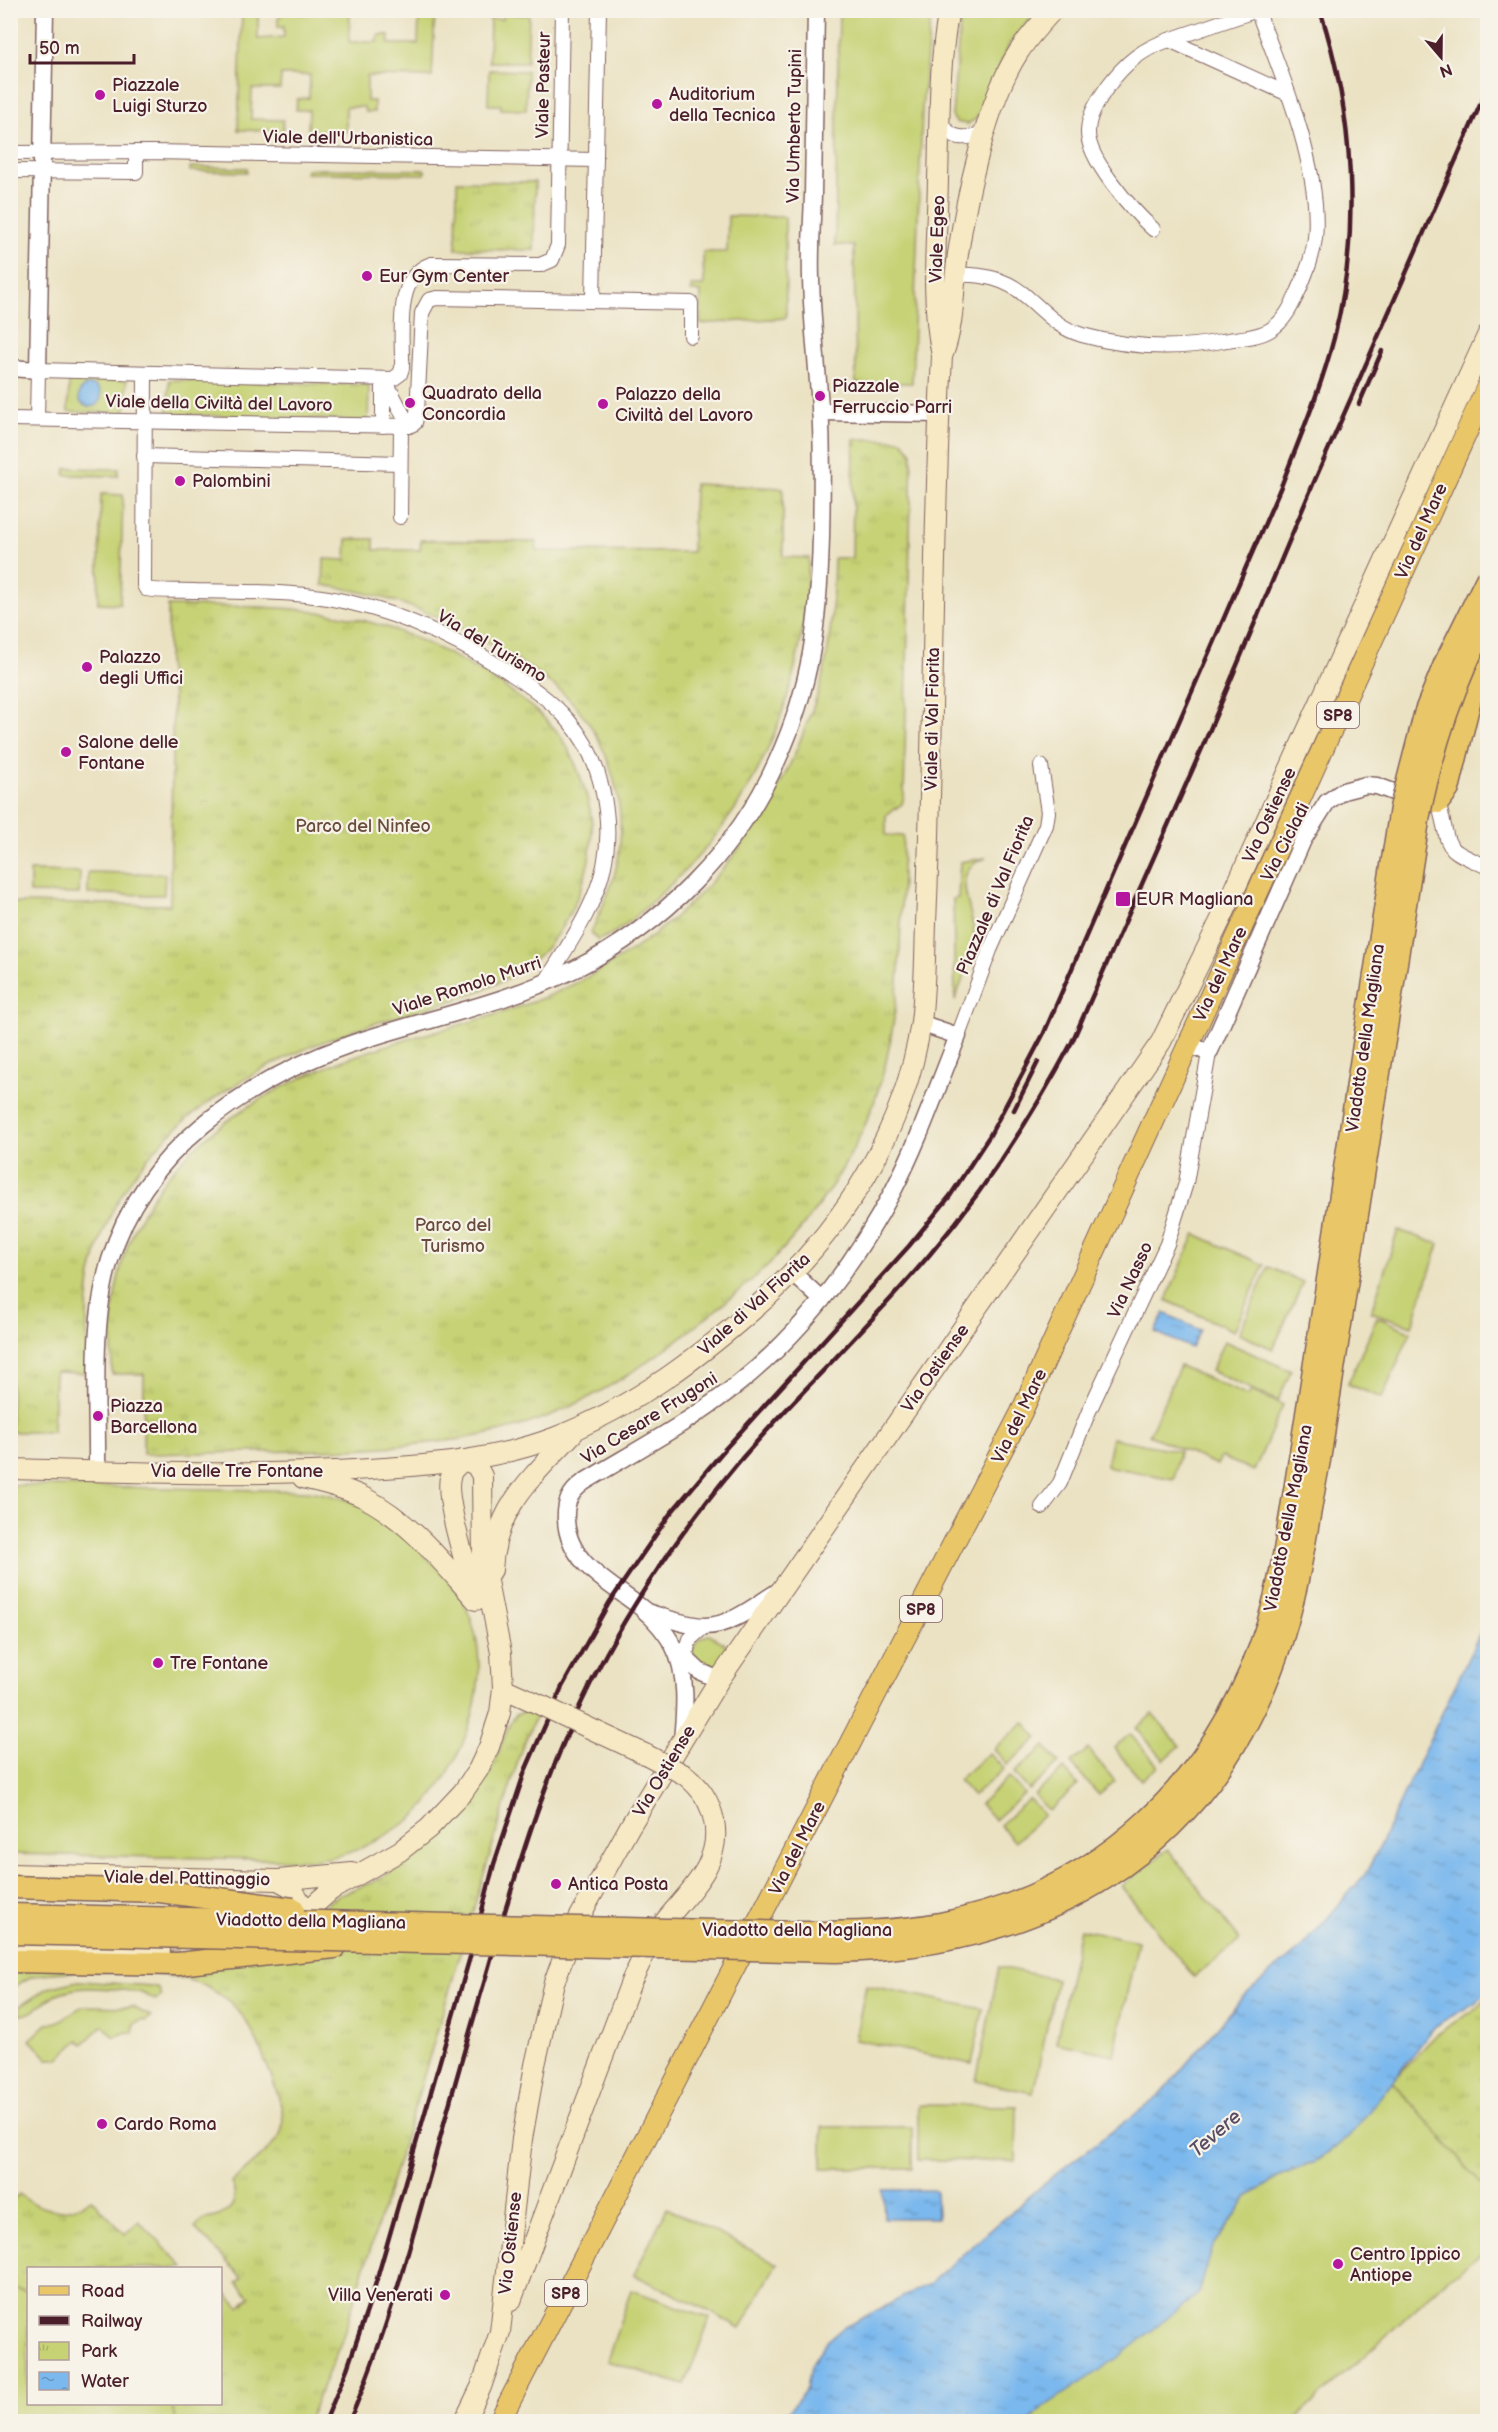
<svg xmlns="http://www.w3.org/2000/svg" width="1498" height="2432" viewBox="0 0 1498 2432" font-family="'Balsamiq Sans',sans-serif">
  <defs>
    <pattern id="park-tufts" width="24" height="20" patternUnits="userSpaceOnUse" patternTransform="scale(1.5)"><rect width="24" height="20" fill="#c6d274"/><path d="M3 7l-1-3M5 7V3M7 7l1-3M15 17l-1-3M17 17v-4M19 17l1-3" fill="none" stroke="#acb465"/></pattern>
    <pattern id="water-ripples" width="26" height="14" patternUnits="userSpaceOnUse" patternTransform="scale(1.5)"><rect width="26" height="14" fill="#7ab8ed"/><path d="M2 4q2-2 4 0t4 0M15 11q2-2 4 0t4 0" fill="none" stroke="#6695c0"/></pattern>
  </defs>
  <rect width="100%" height="100%" fill="#f7f3e8"/>
  <filter id="ink" filterUnits="userSpaceOnUse"><feTurbulence type="fractalNoise" baseFrequency=".0167" numOctaves="2"/><feDisplacementMap in="SourceGraphic" scale="12" xChannelSelector="R" yChannelSelector="G"/><feConvolveMatrix kernelMatrix="1 2 1 2 8 2 1 2 1" color-interpolation-filters="sRGB"/></filter>
  <filter id="wash" filterUnits="userSpaceOnUse"><feTurbulence type="fractalNoise" baseFrequency=".008" numOctaves="4" result="noise"/><feDisplacementMap in="SourceGraphic" scale="24" xChannelSelector="R" yChannelSelector="G"/><feGaussianBlur stdDeviation="1.35" result="paint"/><feColorMatrix in="noise" values="0 0 0 0 0 0 0 0 0 0 0 0 0 0 0 0 0 1.4 0 .05"/><feComposite in="paint" operator="in"/></filter>
  <g filter="url(#wash)">
    <rect width="100%" height="100%" fill="#ebe2c3"/>
    <g fill="#c6d274" stroke="#887850" stroke-width="1.5">
      <path d="M308 11H374V14L350 13 349 42H378V35H389V44H418L419 15H398V11H435L432 77 367 76V101H374V112H365L364 107H346V132L308 131 309 110H296L297 99 309 98 310 75H281L280 89H252L251 119 283 120V131L238 130 242 11H259H258V39L284 37V26L278 27V18L285 11H296L297 14 308 13Z"/>
      <path d="M839 11H931L922 109 912 383 856 384 854 246 835 245Z"/>
      <path d="M961 11H1037L1010 43 976 119 967 124 956 122 952 116Z"/>
      <path d="M503 14 529 15 527 62H489L490 19H503Z"/>
      <path d="M489 70 527 71 526 110 501 109V105H488Z"/>
      <path d="M190 167 247 168V172L190 171Z"/>
      <path d="M306 169 425 170V174L306 173Z"/>
      <path d="M728 216 785 217 786 318 700 324 701 292 691 291V286H704L703 252H727Z"/>
      <path d="M69 379 127 380 125 413 68 412Z"/>
      <path d="M169 380 369 385 368 421 168 414Z"/>
      <path d="M66 468 119 469 118 476 65 475Z"/>
      <path d="M101 494 123 495 120 604 98 603Z"/>
      <path d="M986 858C944 871 978 912 974 943 971 962 961 982 955 1000L953 899 958 898 960 862Z"/>
      <path d="M30 871 80 872 79 894 30 893Z"/>
      <path d="M88 872 165 874 164 895 88 894Z"/>
      <path d="M1398 1230 1439 1244 1412 1326 1371 1312Z"/>
      <path d="M1195 1234 1264 1265 1234 1331 1166 1300Z"/>
      <path d="M1268 1267 1303 1282 1273 1349 1239 1334Z"/>
      <path d="M1377 1317 1411 1332 1382 1398 1348 1384Z"/>
      <path d="M1224 1341 1291 1371 1278 1401 1211 1371Z"/>
      <path d="M1180 1366 1248 1396 1251 1391 1283 1405 1254 1471 1221 1457 1217 1465 1149 1435Z"/>
      <path d="M1112 1438 1179 1451 1174 1479 1106 1466Z"/>
      <path d="M11 1485 308 1491C325 1493 368 1504 381 1514 392 1523 403 1535 414 1545 434 1565 454 1581 466 1607 498 1676 466 1764 415 1816 410 1821 403 1824 397 1828 370 1846 345 1857 313 1860L11 1854Z"/>
      <path d="M709 1635 724 1643 728 1651 715 1670H706L692 1653C694 1643 698 1637 709 1635Z"/>
      <path d="M1153 1714 1180 1746 1164 1760 1136 1728Z"/>
      <path d="M1024 1722 1038 1738 1007 1765 994 1749Z"/>
      <path d="M1130 1734 1158 1766 1141 1780 1114 1748Z"/>
      <path d="M1045 1746 1059 1763 1029 1790 1014 1773Z"/>
      <path d="M1088 1749 1115 1781 1099 1795 1071 1763Z"/>
      <path d="M989 1753 1004 1769 973 1796 958 1780Z"/>
      <path d="M1064 1769 1078 1785 1049 1811 1034 1795Z"/>
      <path d="M1009 1777 1024 1794 995 1820 980 1804Z"/>
      <path d="M1029 1799 1044 1815 1015 1842 1000 1825Z"/>
      <path d="M1168 1849 1240 1940 1194 1977 1121 1886Z"/>
      <path d="M1080 1929 1138 1941 1114 2055 1056 2043Z"/>
      <path d="M999 1967 1057 1979 1033 2093 976 2081Z"/>
      <path d="M78 1981 152 1986 159 1988 161 1997 155 2000 142 1993 133 1991C108 1989 81 1984 57 1994 44 1999 34 2016 20 2015V2006L48 1988Z"/>
      <path d="M866 1985 983 2009 972 2064 855 2040Z"/>
      <path d="M84 2006 132 2007 151 2016 146 2021 142 2020 134 2024 133 2033 127 2032 114 2037 103 2025 83 2044 79 2040 58 2059H48L30 2040 47 2024C62 2024 70 2011 84 2006Z"/>
      <path d="M1392 2081 1487 2190V2250L1449 2278 1293 2421 1028 2422 1047 2405 1199 2293 1212 2248 1248 2197 1284 2174 1313 2163 1349 2137Z"/>
      <path d="M918 2105 1017 2106 1016 2161 918 2160Z"/>
      <rect x="822" y="2127" width="90" height="41"/>
      <path d="M667 2208 777 2263 740 2329 707 2310 634 2275Z"/>
      <path d="M10 2288 28 2291V2404H172L175 2421H11Z"/>
      <path d="M631 2290 710 2318 685 2385 607 2361Z"/>
    </g>
    <g fill="url(#park-tufts)" stroke="#887850" stroke-width="1.5">
      <path d="M457 181 535 182 534 250 456 249Z"/>
      <path d="M854 439 902 440 912 453 904 797 902 804 886 815V835L903 836C900 918 904 1001 881 1081 864 1141 826 1202 784 1248 763 1272 737 1293 712 1313 649 1364 578 1414 498 1432 444 1444 387 1447 332 1450 269 1452 206 1453 143 1454L144 1374H112C112 1348 111 1322 115 1296 135 1157 262 1084 385 1046 443 1028 503 1016 557 992 675 940 764 843 807 723 814 706 820 689 824 671 832 634 833 596 834 558H852Z"/>
      <path d="M694 484 783 488V557L809 558C804 694 760 808 656 898 639 913 619 934 597 940L591 933C604 903 618 876 620 843 624 790 604 731 564 694 545 677 522 663 501 650 444 616 388 594 323 585L324 559 346 560 347 539H374V550H420L421 540 536 542 537 551 692 552Z"/>
      <path d="M168 606C242 606 318 604 389 628 442 646 517 688 555 729 567 743 574 759 580 776 586 793 592 811 592 829 592 870 574 916 547 947 511 989 447 1002 396 1017 269 1054 126 1124 93 1266 84 1302 88 1336 86 1373L55 1372 53 1432H11V903L170 905 173 695 168 665Z"/>
      <path d="M524 1712 536 1716 521 1750 413 2112 342 2340 308 2421H175L172 2404H220L221 2299 226 2293 240 2307 250 2297 237 2283 242 2278 195 2228 204 2219C225 2218 242 2204 231 2183 241 2173 276 2146 280 2135 288 2116 277 2092 270 2073 260 2048 249 2016 226 1999 215 1991 199 1982 185 1979 154 1971 65 1968 34 1976 25 1979 18 1984 11 1990V1966L165 1970 320 1909 338 1895 376 1881 406 1863 443 1832 467 1806 490 1774 511 1720 516 1715Z"/>
      <path d="M1487 1997V2190L1392 2081 1438 2033 1477 2008Z"/>
      <path d="M19 2194C41 2212 67 2216 91 2199L125 2234 139 2221 184 2268H28V2291L11 2288V2202Z"/>
    </g>
    <g fill="url(#water-ripples)" stroke="#626c8c" stroke-width="1.5">
      <circle cx="90" cy="396" r="11"/>
      <path d="M1164 1313 1200 1330 1191 1348 1155 1332Z"/>
      <path d="M1487 1618 1488 1988 1475 2003 1436 2025 1349 2137 1313 2163 1284 2174 1248 2197 1212 2248 1199 2293 1116 2359 1047 2405 1028 2421H773L789 2411 807 2388 811 2366 825 2343 843 2328 930 2283 1054 2175 1158 2097 1246 1994 1304 1945 1367 1872Z"/>
      <path d="M883 2190H936L937 2218H884Z"/>
    </g>
  </g>
  <g filter="url(#ink)">
    <g fill="none" stroke-linecap="round" stroke-linejoin="round">
      <path stroke="#cbbba5" stroke-width="20" stroke-dasharray="20 10" stroke-linecap="butt" d="M160 1950 238 1948"/>
      <defs>
        <g id="minor">
          <path d="M1257 10 1169 40 1288 94"/>
          <path d="M940 121C951 141 966 140 985 132"/>
          <path d="M10 153 152 152 596 160"/>
          <path d="M10 171 136 172V152"/>
          <path d="M1153 229C1133 211 1087 159 1088 132 1088 115 1099 99 1108 86 1125 63 1142 49 1169 40"/>
          <path d="M955 275C982 274 1006 278 1027 297 1046 313 1058 328 1082 335 1129 348 1174 350 1222 341 1237 338 1257 338 1270 330 1285 321 1292 305 1299 290 1306 273 1313 257 1315 238 1322 171 1282 74 1257 10"/>
          <path d="M593 300 599 10"/>
          <path d="M145 374 144 585 146 589C162 592 180 590 196 591 240 592 284 591 328 598 392 609 449 635 504 669 527 684 550 699 568 720 601 757 614 818 604 866 594 910 568 945 545 983"/>
          <path d="M385 380 409 426"/>
          <path d="M10 419 409 426 415 423 417 413 422 313 429 300 437 298 691 303V336"/>
          <path d="M37 419 38 370 393 379 400 374 402 368C403 336 393 277 431 264L540 265 552 260 558 245 562 10"/>
          <path d="M383 426V380"/>
          <path d="M144 456 400 463"/>
          <path d="M400 517 401 426"/>
          <path d="M1438 802C1452 849 1438 846 1488 867"/>
          <path d="M958 1036 990 950 1046 825 1048 812 1041 766"/>
          <path d="M1042 1507 1060 1483 1089 1411 1167 1244 1186 1183 1209 1053"/>
          <path d="M685 1657 690 1639 705 1626"/>
        </g>
        <g id="tertiary">
          <path d="M10 368 38 370 45 10"/>
          <path d="M820 412 939 414"/>
          <path d="M1188 1044 1209 1053 1303 840 1327 802 1343 791 1366 785 1377 786 1415 800"/>
          <path d="M793 1273 822 1300"/>
          <path d="M97 1471C98 1403 90 1325 110 1260 143 1150 245 1082 348 1045 423 1019 503 1005 575 969 663 925 737 851 777 761 812 685 819 619 821 537 822 494 823 450 820 407 817 364 812 321 811 278 810 251 812 223 813 195 814 134 815 72 816 10"/>
          <path d="M646 1612C664 1617 685 1626 705 1626 732 1626 759 1603 780 1590"/>
          <path d="M675 1648 699 1671 719 1680"/>
          <path d="M682 1740C685 1710 688 1673 673 1645 666 1633 654 1619 644 1610 614 1585 568 1565 566 1520 565 1502 570 1492 584 1482 637 1450 690 1422 738 1384 802 1333 854 1264 893 1191 919 1141 937 1088 958 1036L920 1023"/>
        </g>
        <g id="secondary">
          <path d="M943 354C955 322 953 287 958 254 966 197 987 101 1018 53 1028 37 1041 23 1053 10"/>
          <path d="M464 1460C459 1464 453 1468 451 1474 442 1495 468 1570 474 1594"/>
          <path d="M10 1469C130 1472 251 1477 370 1469 433 1465 496 1460 556 1437 634 1407 703 1355 765 1299 845 1226 905 1130 921 1022 925 989 925 956 926 923 928 881 929 839 930 797 934 650 934 503 942 356 930 298 937 238 938 179 940 123 938 65 949 10"/>
          <path d="M303 1478C324 1483 345 1488 365 1498 411 1522 442 1562 476 1600"/>
          <path d="M492 1570C495 1506 534 1476 574 1432"/>
          <path d="M503 1688 543 1706"/>
          <path d="M587 1727 647 1755"/>
          <path d="M10 1874 278 1880 352 1873"/>
          <path d="M278 1880 291 1887 301 1903"/>
          <path d="M314 1905 331 1890 400 1851 429 1828 463 1792 478 1770 489 1747 500 1713 503 1688 501 1653 483 1561 482 1476 476 1465 464 1460"/>
          <path d="M10 1946 160 1950"/>
          <path d="M511 2301 631 1982C640 1964 648 1945 659 1929 683 1896 723 1867 714 1821 710 1801 701 1788 685 1775"/>
          <path d="M464 2422 481 2387 500 2332 522 2139 535 2065 554 1982 579 1918 630 1826 719 1680 1161 1042 1223 915 1488 334"/>
        </g>
        <path id="primary" d="M499 2422 1021 1413 1488 385"/>
        <g id="trunk">
          <path d="M1438 802 1448 789 1487 629"/>
          <path d="M10 1961 178 1964 335 1947"/>
        </g>
      </defs>
      <use href="#minor" stroke="#826360" stroke-width="16"/>
      <use href="#tertiary" stroke="#826360" stroke-width="19"/>
      <use href="#secondary" stroke="#826360" stroke-width="22"/>
      <use href="#primary" stroke="#826360" stroke-width="23"/>
      <use href="#trunk" stroke="#826360" stroke-width="25"/>
      <use href="#minor" stroke="#fff" stroke-width="14"/>
      <use href="#tertiary" stroke="#fff" stroke-width="16"/>
      <use href="#secondary" stroke="#f6e9c3" stroke-width="20"/>
      <use href="#primary" stroke="#e9c769" stroke-width="21"/>
      <use href="#trunk" stroke="#e9c769" stroke-width="22"/>
      <g stroke="#4a1f2b" stroke-width="4.5">
        <path d="M1359 404 1382 351"/>
        <path d="M1014 1110 1038 1062"/>
        <path d="M325 2422 347 2369 372 2296 470 1957 494 1864 525 1771 562 1687 609 1603 670 1514 725 1449 909 1246 950 1196 990 1135 1044 1033 1282 484C1301 435 1321 388 1334 338 1361 233 1354 114 1320 10"/>
        <path d="M349 2422C386 2336 410 2247 435 2157 451 2096 469 2034 487 1973 518 1863 551 1755 606 1654 643 1586 688 1523 737 1464 799 1392 870 1326 931 1253 986 1188 1032 1117 1072 1042L1203 746 1314 482 1488 87"/>
      </g>
      <defs>
        <g id="secondary-bridge">
          <path d="M543 1706 587 1727"/>
          <path d="M647 1755 685 1775"/>
        </g>
        <g id="trunk-bridge">
          <path d="M10 1887 160 1891 293 1909"/>
          <path d="M10 1915 804 1933C850 1933 896 1932 940 1924 1103 1893 1219 1780 1268 1624 1282 1578 1288 1531 1296 1484 1306 1422 1316 1360 1325 1299 1350 1135 1375 972 1401 808L1426 711 1445 664 1488 577"/>
          <path d="M10 1933 836 1951C1041 1947 1205 1856 1276 1656 1299 1592 1306 1526 1319 1460L1419 814C1434 741 1454 683 1488 617"/>
        </g>
      </defs>
      <use href="#secondary-bridge" stroke="#826360" stroke-width="22" stroke-linecap="butt"/>
      <use href="#trunk-bridge" stroke="#826360" stroke-width="25" stroke-linecap="butt"/>
      <use href="#secondary-bridge" stroke="#f6e9c3" stroke-width="20"/>
      <use href="#trunk-bridge" stroke="#e9c769" stroke-width="22"/>
    </g>
  </g>
  <g fill="#b5179e" stroke="#f7f3e8" stroke-width="2">
    <circle cx="100" cy="95" r="6"/>
    <circle cx="657" cy="104" r="6"/>
    <circle cx="367" cy="276" r="6"/>
    <circle cx="820" cy="396" r="6"/>
    <circle cx="410" cy="403" r="6"/>
    <circle cx="603" cy="404" r="6"/>
    <circle cx="180" cy="481" r="6"/>
    <circle cx="87" cy="667" r="6"/>
    <circle cx="66" cy="752" r="6"/>
    <rect x="1115" y="891" width="16" height="16" rx="3"/>
    <circle cx="98" cy="1416" r="6"/>
    <circle cx="158" cy="1663" r="6"/>
    <circle cx="556" cy="1884" r="6"/>
    <circle cx="102" cy="2124" r="6"/>
    <circle cx="1338" cy="2264" r="6"/>
    <circle cx="445" cy="2295" r="6"/>
  </g>
  <g text-anchor="middle" stroke-width="4.5" stroke-linejoin="round" paint-order="stroke">
    <g fill="#f7f3e8" stroke="#7e5f64" stroke-width="1.5">
      <rect x="1317" y="702" width="42" height="26" rx="4.5"/>
      <rect x="900" y="1596" width="42" height="26" rx="4.5"/>
      <rect x="545" y="2280" width="42" height="26" rx="4.5"/>
    </g>
    <g font-size="16" font-weight="bold" fill="#4a1f2b">
      <text x="1338" y="721">SP8</text>
      <text x="921" y="1615">SP8</text>
      <text x="566" y="2299">SP8</text>
    </g>
    <g font-size="18" fill="#4a1f2b" stroke="#f7f3e8" text-anchor="start">
      <text x="112" y="91">Piazzale<tspan x="112" dy="21">Luigi Sturzo</tspan></text>
      <text x="669" y="100">Auditorium<tspan x="669" dy="21">della Tecnica</tspan></text>
      <text x="379" y="282">Eur Gym Center</text>
      <text x="832" y="392">Piazzale<tspan x="832" dy="21">Ferruccio Parri</tspan></text>
      <text x="422" y="399">Quadrato della<tspan x="422" dy="21">Concordia</tspan></text>
      <text x="615" y="400">Palazzo della<tspan x="615" dy="21">Civiltà del Lavoro</tspan></text>
      <text x="192" y="487">Palombini</text>
      <text x="99" y="663">Palazzo<tspan x="99" dy="21">degli Uffici</tspan></text>
      <text x="78" y="748">Salone delle<tspan x="78" dy="21">Fontane</tspan></text>
      <text x="1136" y="905">EUR Magliana</text>
      <text x="110" y="1412">Piazza<tspan x="110" dy="21">Barcellona</tspan></text>
      <text x="170" y="1669">Tre Fontane</text>
      <text x="568" y="1890">Antica Posta</text>
      <text x="114" y="2130">Cardo Roma</text>
      <text x="1350" y="2260">Centro Ippico<tspan x="1350" dy="21">Antiope</tspan></text>
      <text x="433" y="2301" text-anchor="end">Villa Venerati</text>
    </g>
    <g font-size="18" fill="#4a1f2b" stroke="#f7f3e8">
      <text transform="translate(543 85) rotate(-89)" y="6">Viale Pasteur</text>
      <text transform="translate(794 126) rotate(-89)" y="6">Via Umberto Tupini</text>
      <text transform="translate(348 138) rotate(1)" y="6">Viale dell'Urbanistica</text>
      <text transform="translate(937 239) rotate(-88)" y="6">Viale Egeo</text>
      <text transform="translate(219 403) rotate(1)" y="6">Viale della Civiltà del Lavoro</text>
      <text transform="translate(1421 531) rotate(-66)" y="6">Via del Mare</text>
      <text transform="translate(492 646) rotate(31)" y="6">Via del Turismo</text>
      <text transform="translate(932 719) rotate(-89)" y="6">Viale di Val Fiorita</text>
      <text transform="translate(1269 815) rotate(-65)" y="6">Via Ostiense</text>
      <text transform="translate(1285 842) rotate(-63)" y="6">Via Cicladi</text>
      <text transform="translate(995 895) rotate(-67)" y="6">Piazzale di Val Fiorita</text>
      <text transform="translate(1220 974) rotate(-65)" y="6">Via del Mare</text>
      <text transform="translate(467 986) rotate(-18)" y="6">Viale Romolo Murri</text>
      <text transform="translate(1365 1038) rotate(-82)" y="6">Viadotto della Magliana</text>
      <text transform="translate(1130 1280) rotate(-65)" y="6">Via Nasso</text>
      <text transform="translate(754 1304) rotate(-42)" y="6">Viale di Val Fiorita</text>
      <text transform="translate(935 1368) rotate(-55)" y="6">Via Ostiense</text>
      <text transform="translate(1019 1416) rotate(-64)" y="6">Via del Mare</text>
      <text transform="translate(649 1418) rotate(-32)" y="6">Via Cesare Frugoni</text>
      <text x="237" y="1477">Via delle Tre Fontane</text>
      <text transform="translate(1288 1518) rotate(-79)" y="6">Viadotto della Magliana</text>
      <text transform="translate(664 1771) rotate(-59)" y="6">Via Ostiense</text>
      <text transform="translate(797 1848) rotate(-63)" y="6">Via del Mare</text>
      <text transform="translate(187 1878) rotate(1)" y="6">Viale del Pattinaggio</text>
      <text transform="translate(311 1921) rotate(1)" y="6">Viadotto della Magliana</text>
      <text x="797" y="1936">Viadotto della Magliana</text>
      <text transform="translate(510 2243) rotate(-84)" y="6">Via Ostiense</text>
    </g>
    <g font-size="18" fill="#694c3d" stroke="#f7f3e8">
      <text x="363" y="832">Parco del Ninfeo</text>
      <text x="453" y="1231">Parco del<tspan x="453" dy="21">Turismo</tspan></text>
    </g>
    <g font-size="20" font-style="italic" fill="#584d65" stroke="#f7f3e8">
      <text transform="translate(1215 2133) rotate(-41)" y="7">Tevere</text>
    </g>
  </g>
  <rect width="1498" height="2432" fill="none" stroke="#f7f3e8" stroke-width="36"/>
  <rect x="27" y="2267" width="195" height="138" fill="#f7f3e8" stroke="#b29e9c" stroke-width="1.5"/>
  <rect x="39" y="2286" width="30" height="9" fill="#e9c769" stroke="#b29e9c" stroke-width="1.5"/>
  <text x="81" y="2297" font-size="18" fill="#4a1f2b">Road</text>
  <rect x="39" y="2316" width="30" height="9" fill="#4a1f2b" stroke="#b29e9c" stroke-width="1.5"/>
  <text x="81" y="2327" font-size="18" fill="#4a1f2b">Railway</text>
  <rect x="39" y="2342" width="30" height="18" fill="url(#park-tufts)" stroke="#b29e9c" stroke-width="1.5"/>
  <text x="81" y="2357" font-size="18" fill="#4a1f2b">Park</text>
  <rect x="39" y="2372" width="30" height="18" fill="url(#water-ripples)" stroke="#b29e9c" stroke-width="1.5"/>
  <text x="81" y="2387" font-size="18" fill="#4a1f2b">Water</text>
  <g transform="translate(1441 57) rotate(160)" stroke="#f7f3e8" stroke-width="4.5" paint-order="stroke">
  <path d="M0-4.5L10 22L0 15L-10 22Z" fill="#4a1f2b"/>
  <text y="-9" font-size="16" font-weight="bold" text-anchor="middle" fill="#4a1f2b">N</text>
  </g>
  <path d="M30 54v9h104v-9" fill="none" stroke="#4a1f2b" stroke-width="3"/>
  <text x="39" y="54" font-size="18" fill="#4a1f2b" stroke="#f7f3e8" stroke-width="4.5" paint-order="stroke">50 m</text>
</svg>
